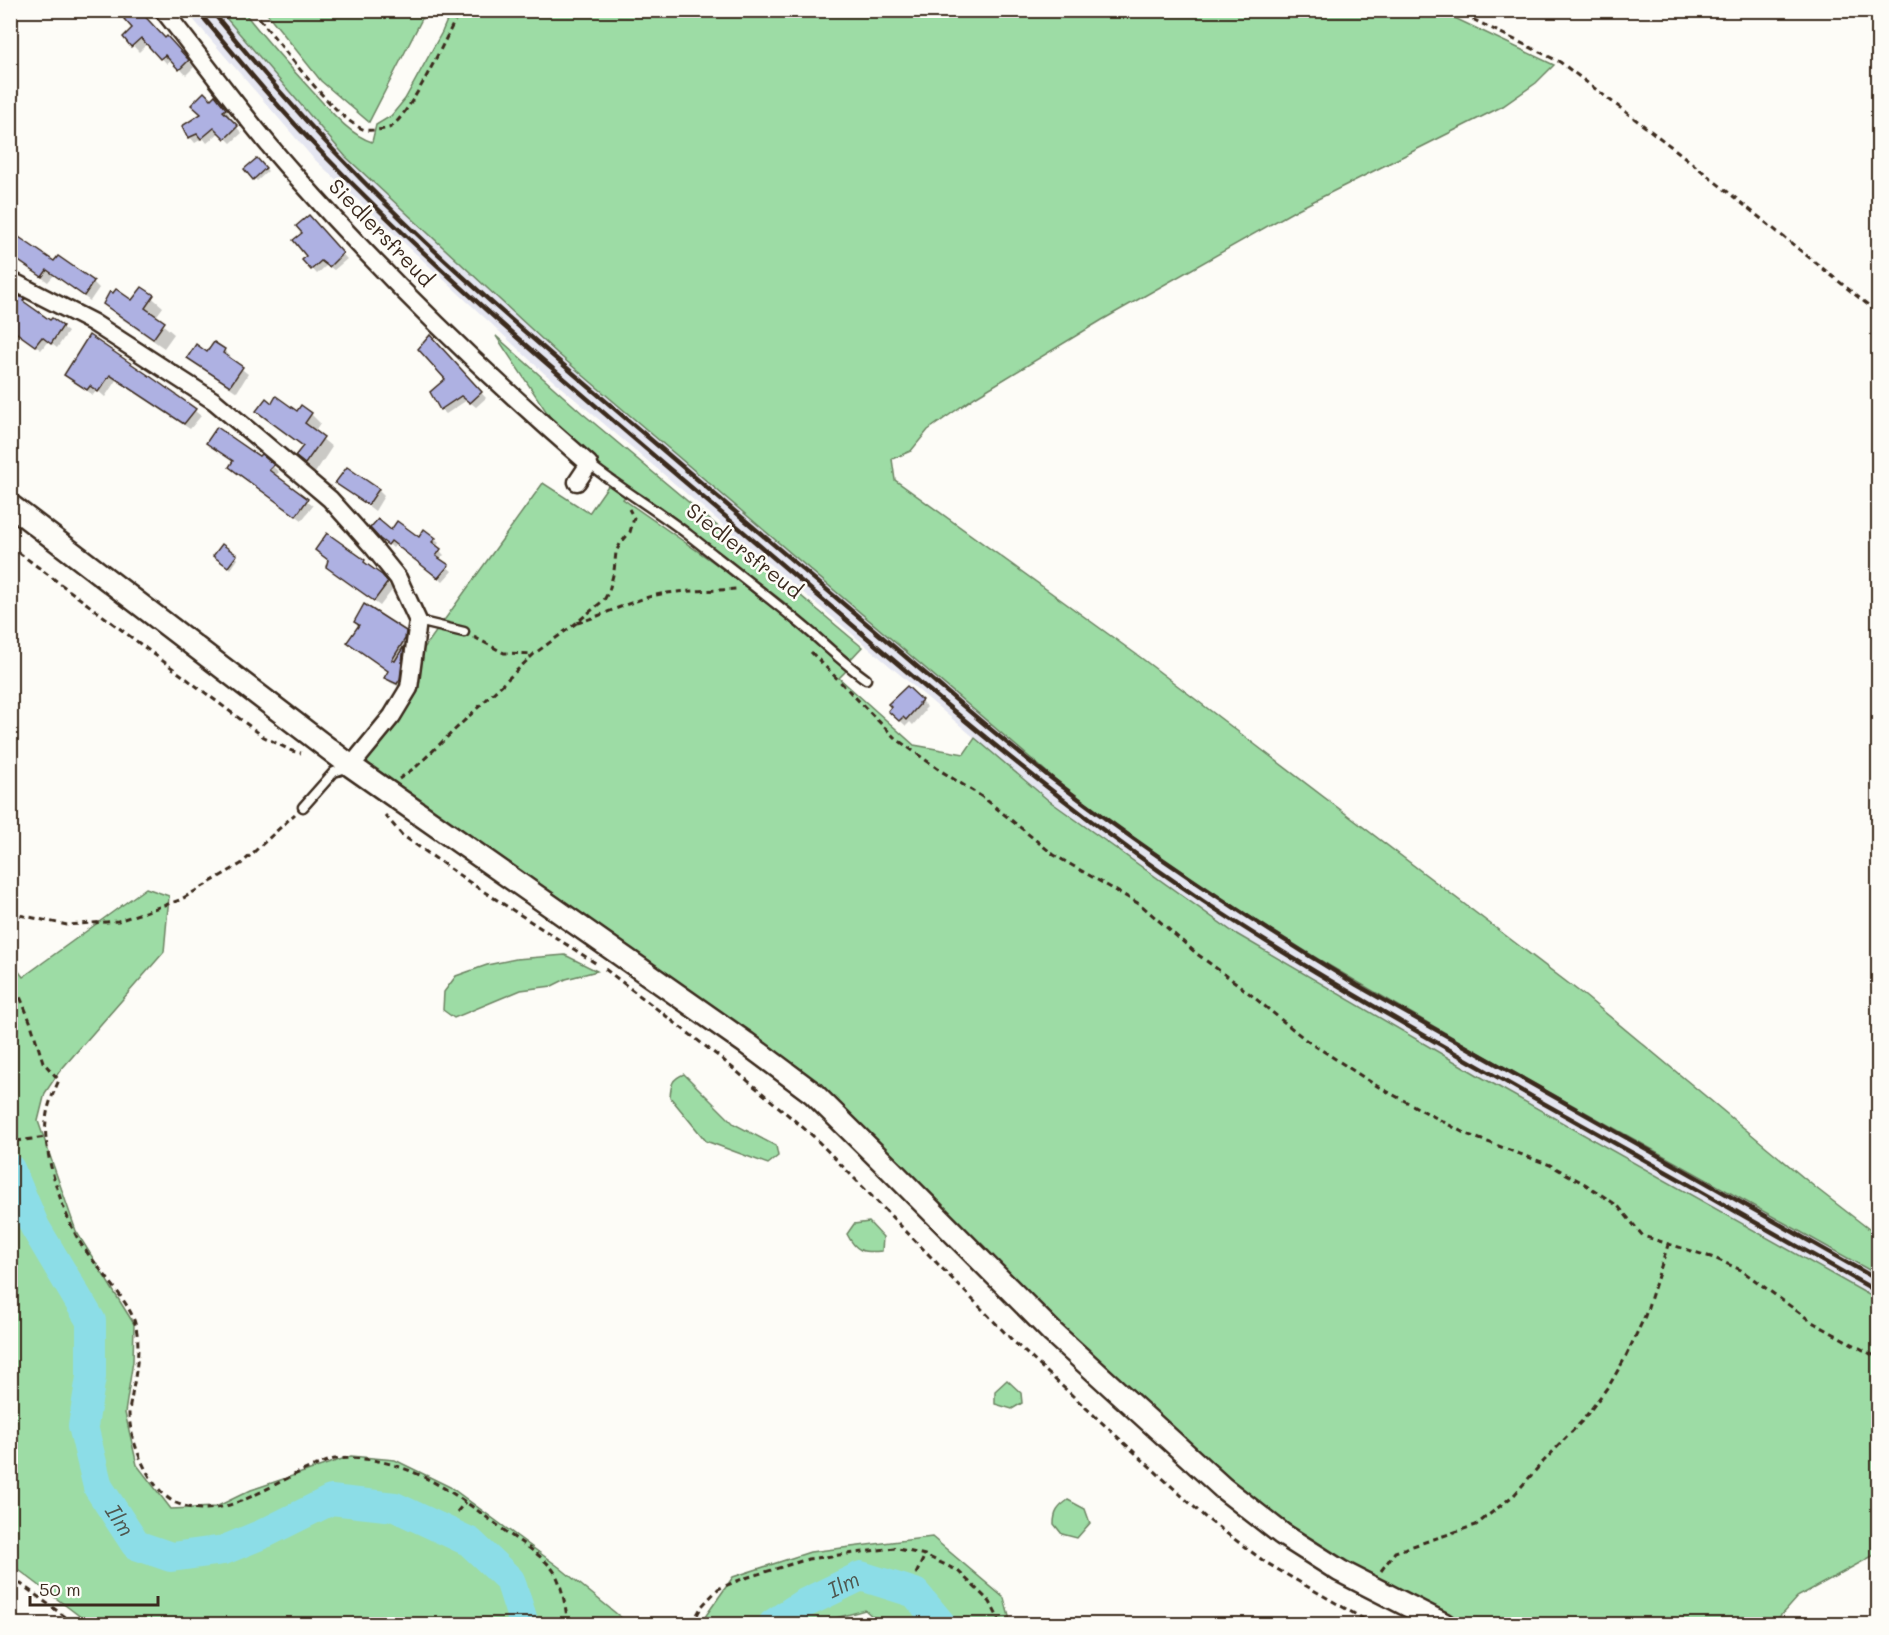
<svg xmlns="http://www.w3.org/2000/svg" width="1889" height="1635" viewBox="0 0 1889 1635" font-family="Mali,sans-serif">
  <rect width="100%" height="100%" fill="#fdfcf7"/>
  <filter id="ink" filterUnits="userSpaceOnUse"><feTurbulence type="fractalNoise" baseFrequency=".0167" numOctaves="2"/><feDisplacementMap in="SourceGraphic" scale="12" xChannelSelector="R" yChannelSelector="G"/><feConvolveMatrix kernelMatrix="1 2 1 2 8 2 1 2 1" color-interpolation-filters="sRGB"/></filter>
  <g filter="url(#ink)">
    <path fill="#e5e6f1" d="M186 11H220L346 157 557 353 1063 786 1141 843 1246 914 1318 959 1490 1059 1878 1275V1300L1481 1077 1233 932 1048 800 544 373 313 158Z"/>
    <g fill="#9ddca5" stroke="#6c8362" stroke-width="1.5">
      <path d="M220 11H243C265 39 288 65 312 91 329 109 348 134 372 142L376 125 391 116 405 99 442 32 451 11H1440L1554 65 1536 83 1503 106 1296 210 1102 320 975 397 928 430 911 451 892 459 895 480 1140 657 1585 996 1816 1188 1878 1236V1275L1490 1059 1318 959 1246 914 1141 843 1063 786 557 353 346 157Z"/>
      <path d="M265 11H426L369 122 321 81Z"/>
      <path d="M496 336 582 413 862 647 849 661 784 602 698 537 630 491 623 499 716 564 827 650 847 670 839 678 914 745 964 754 975 738 1048 800 1233 932 1481 1077 1878 1300V1553L1797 1597 1773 1624H1462L1399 1594 1304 1539 1234 1487 1079 1349 887 1153 373 772 366 763 369 754 413 693 422 651 543 483 589 513 612 480 564 438Z"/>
      <path d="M146 888 169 896 164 952 59 1072 45 1093 38 1121 76 1231 134 1324 133 1361 125 1413 137 1465 171 1509 216 1507 251 1490 351 1456 395 1460 450 1487 559 1567 629 1624H90L11 1564V961L23 977Z"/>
      <path d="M565 955 597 971 566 979 552 986 521 990 454 1018 443 1010 444 992 456 976 487 965 516 959Z"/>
      <path d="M684 1074 734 1124 776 1146 778 1156 768 1164 706 1141 670 1097C671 1084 672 1079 684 1074Z"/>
      <path d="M869 1222 883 1237 882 1251C863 1253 856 1252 847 1234L854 1224Z"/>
      <path d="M1007 1380 1021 1393 1022 1403 1012 1409 995 1404V1391Z"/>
      <path d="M1068 1500 1085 1509 1090 1523 1077 1538 1062 1534 1054 1524C1054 1512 1058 1507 1068 1500Z"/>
      <path d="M932 1537 1004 1598 1011 1624H881L865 1610 814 1624H700L733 1577 810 1552Z"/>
    </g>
    <g fill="#0003">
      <path d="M125 37 165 40 173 44 194 67 186 75 172 60 167 64 148 43 139 52Z"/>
      <path d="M221 102 230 115 228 118 242 133 231 143 220 132 207 143 203 138 195 143 190 137 203 114Z"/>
      <path d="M257 160 268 171 257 181 246 170Z"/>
      <path d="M309 218 347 259 334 270 327 265 317 274 304 260 308 256 304 233Z"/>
      <path d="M10 233 54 263 93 282 99 288 90 301 54 275 48 282 10 255Z"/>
      <path d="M142 289 163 307 155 318 174 334 164 348 115 314 105 304 113 296 133 302Z"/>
      <path d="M10 294 24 301 51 322 52 320 68 332 57 348 48 341 41 350 13 330 10 332Z"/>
      <path d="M430 337 486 398 476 407 467 400 446 414 441 409 448 379Z"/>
      <path d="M90 338 195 411 201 416 190 429 116 380 105 397 97 390 93 395 72 380 66 374Z"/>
      <path d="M224 350 231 357 229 359 248 374 237 392 195 364 189 358Z"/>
      <path d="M272 405 297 414H311L320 423 314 432 332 447 315 473 297 456 304 447 268 420 258 411Z"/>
      <path d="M208 442 259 459 261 456 279 472 275 476 313 506 302 520 236 473 231 467 234 462Z"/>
      <path d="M337 482 378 490 384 496 375 511Z"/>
      <path d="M372 528 419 539 425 531 439 543 436 547 444 555 439 560 452 571 443 581 396 544 393 548Z"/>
      <path d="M317 550 364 561 393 589 380 606 334 572 329 561Z"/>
      <path d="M236 556 238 559 231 569 218 558Z"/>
      <path d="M355 622 405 632 410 637 409 644 406 650 408 653 402 688 391 683 386 678 390 672Z"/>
      <path d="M921 701 927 707 924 710 925 711 913 725 910 722 906 726 890 711Z"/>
    </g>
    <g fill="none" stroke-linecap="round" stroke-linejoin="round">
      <g stroke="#8cdde7" stroke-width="30">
        <path id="s1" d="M10 1169 35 1227 91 1321V1377L83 1426 98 1487 136 1545 171 1557 224 1550 265 1533 331 1500 395 1507 470 1542 510 1580 524 1624"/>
        <path id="s2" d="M773 1624 803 1604 861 1576 915 1593 941 1624"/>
      </g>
    </g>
    <g fill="#aeb1e2" stroke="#3b2a1e" stroke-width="1.5">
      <path d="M134 10H139L165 38 167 36 187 58 189 60 179 70 165 55 160 59 141 38 131 47 123 37 132 28 124 19Z"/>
      <path d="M204 92 211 99 215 95 226 109 223 111 238 126 225 139 214 128 201 139 197 134 188 138 182 126 201 114 191 105Z"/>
      <path d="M257 158 266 168 253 180 244 169Z"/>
      <path d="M309 215 343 253 329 267 321 261 311 270 302 260 306 256 293 240 302 233 296 226Z"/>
      <path d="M10 231 54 261 58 256 94 281 84 296 47 270 42 277 10 255Z"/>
      <path d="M142 287 154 295 145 308 165 322 153 339 103 304 110 291 113 293 116 289 132 300Z"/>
      <path d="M10 292 25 299 23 301 50 320 52 318 63 326 51 344 42 337 35 346 10 328Z"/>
      <path d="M89 335 151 377 196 409 184 424 110 375 98 392 90 386 87 390 64 375Z"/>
      <path d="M430 335 482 392 470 403 461 396 440 410 430 392 445 379 418 349Z"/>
      <path d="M214 342 225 349 223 353 243 367 230 386 187 358 196 344 207 352Z"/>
      <path d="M276 396 297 411 301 405 312 413 305 423 324 437 305 464 295 456 303 446 256 411 266 398 272 403Z"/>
      <path d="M217 427 259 456 261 454 274 465 269 470 308 499 296 516 229 467 233 461 206 443Z"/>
      <path d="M347 467 379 489 368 505 335 483Z"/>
      <path d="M378 519 391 530 397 521 419 537 424 529 436 538 432 542 441 549 436 556 449 565 438 578 391 541 388 545 380 539 370 528Z"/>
      <path d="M327 533 365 560 364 562 382 575 388 582 374 601 326 567 328 560 315 550Z"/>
      <path d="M222 544 237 555 228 567 213 556Z"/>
      <path d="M364 604 406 631 405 639 392 660 395 661 404 646 400 679 397 684 384 678 388 671 347 642 359 625 354 622Z"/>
      <path d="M907 686 922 700 919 703 920 704 906 720 903 717 899 721 888 711 891 707 888 704Z"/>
    </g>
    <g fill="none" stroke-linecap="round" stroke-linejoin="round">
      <defs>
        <g id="service">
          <path d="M589 464C622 490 658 511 690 536 728 566 766 595 802 625 824 643 843 663 866 679"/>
          <path d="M418 621 464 632"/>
          <path d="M303 807 334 772 349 767"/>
        </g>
        <g id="minor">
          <path d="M163 10C207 65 247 122 294 174 385 277 485 374 589 464L577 482"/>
          <path d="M10 280 92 322 214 401 330 499 373 547 398 578 418 621 409 688 392 716 351 766"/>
        </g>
        <path id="tertiary" d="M10 505 351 766 746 1043 813 1093 897 1176 1053 1333 1223 1488 1282 1534 1340 1571 1444 1624"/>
      </defs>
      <use href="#service" stroke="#3b2a1e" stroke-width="13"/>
      <use href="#minor" stroke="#3b2a1e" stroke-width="21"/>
      <use href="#tertiary" stroke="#3b2a1e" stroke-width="26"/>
      <g stroke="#3b2a1e" stroke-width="3" stroke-dasharray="6 4.5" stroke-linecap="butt">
        <path d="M253 10C273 35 339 125 366 130 371 131 385 129 389 128 409 118 448 34 460 10"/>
        <path d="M1454 10 1560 62 1677 151 1878 313"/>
        <path d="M10 546 264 737 292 751 301 753"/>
        <path d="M577 623C605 615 631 600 661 594 683 590 713 591 736 589"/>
        <path d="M474 637 504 653 534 654"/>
        <path d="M811 652 895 738 941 771 984 798 1054 855 1141 905 1197 954 1239 985 1306 1040 1377 1086 1466 1134 1550 1165 1585 1184 1618 1206 1643 1236 1714 1258 1741 1270 1812 1322 1878 1358"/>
        <path d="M399 779 417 766 534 654 575 624 604 600 609 591 614 571 616 552 620 544 630 532 634 518 629 509"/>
        <path d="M385 815 402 835 472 884 597 964"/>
        <path d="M10 913 67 925 118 921 180 900 241 864 295 814"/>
        <path d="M605 969 722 1059 813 1136 1014 1342 1206 1518 1265 1562 1372 1624"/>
        <path d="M10 979 21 999 30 1021 43 1062 59 1080C53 1094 47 1106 46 1121 42 1152 65 1221 83 1247 97 1267 126 1298 134 1320 142 1345 136 1371 132 1395 131 1401 129 1408 129 1414 130 1442 150 1491 176 1503 225 1525 273 1480 317 1465 323 1463 329 1460 335 1459 402 1452 456 1494 505 1531 521 1543 541 1554 553 1570 562 1582 566 1610 568 1624"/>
        <path d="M16 1141 47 1137"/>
        <path d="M457 1512 465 1502"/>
        <path d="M1381 1571 1395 1552 1476 1525 1514 1495 1542 1463 1583 1420 1610 1384 1625 1358 1645 1316 1668 1245"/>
        <path d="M916 1574 925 1555"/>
        <path d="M10 1576 75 1624"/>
        <path d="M692 1624 702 1606 718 1589 742 1579 808 1559 894 1548 925 1555 958 1571 990 1602 1001 1624"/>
      </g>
      <use href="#service" stroke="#fdfcf7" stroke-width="8"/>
      <use href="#minor" stroke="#fdfcf7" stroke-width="16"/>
      <use href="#tertiary" stroke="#fdfcf7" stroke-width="21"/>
      <g stroke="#3b2a1e" stroke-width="4.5">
        <path d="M197 10C238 59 279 109 324 155 458 293 607 415 753 540 900 665 1043 794 1203 901 1313 974 1429 1038 1543 1103 1655 1165 1767 1229 1878 1292"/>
        <path d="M211 10C259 69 309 126 362 180 474 294 599 394 719 498 789 557 858 616 927 675 969 711 1011 748 1055 781 1152 855 1253 922 1357 985L1878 1280"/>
      </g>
    </g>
  </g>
  <g text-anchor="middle" stroke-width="5" stroke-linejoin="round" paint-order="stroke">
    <g font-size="21" fill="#3b2a1e" stroke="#fdfcf7">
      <text transform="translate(381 233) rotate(46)" y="7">Siedlersfreud</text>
      <text transform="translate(744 551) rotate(38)" y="7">Siedlersfreud</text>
    </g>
    <g font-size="22" font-style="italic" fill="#4f5750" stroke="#fdfcf7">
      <text dy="8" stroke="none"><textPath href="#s1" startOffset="381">Ilm</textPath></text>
      <text dy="8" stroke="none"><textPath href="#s2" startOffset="81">Ilm</textPath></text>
    </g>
  </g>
  <rect width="1889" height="1635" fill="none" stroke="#fdfcf7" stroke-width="36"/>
  <rect x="18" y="18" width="1853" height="1599" fill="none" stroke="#3b2a1e" stroke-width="2" filter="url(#ink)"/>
  <path d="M30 1596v9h128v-9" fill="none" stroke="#3b2a1e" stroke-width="3"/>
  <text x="39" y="1596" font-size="18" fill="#3b2a1e" stroke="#fdfcf7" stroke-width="4.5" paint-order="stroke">50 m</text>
</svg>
